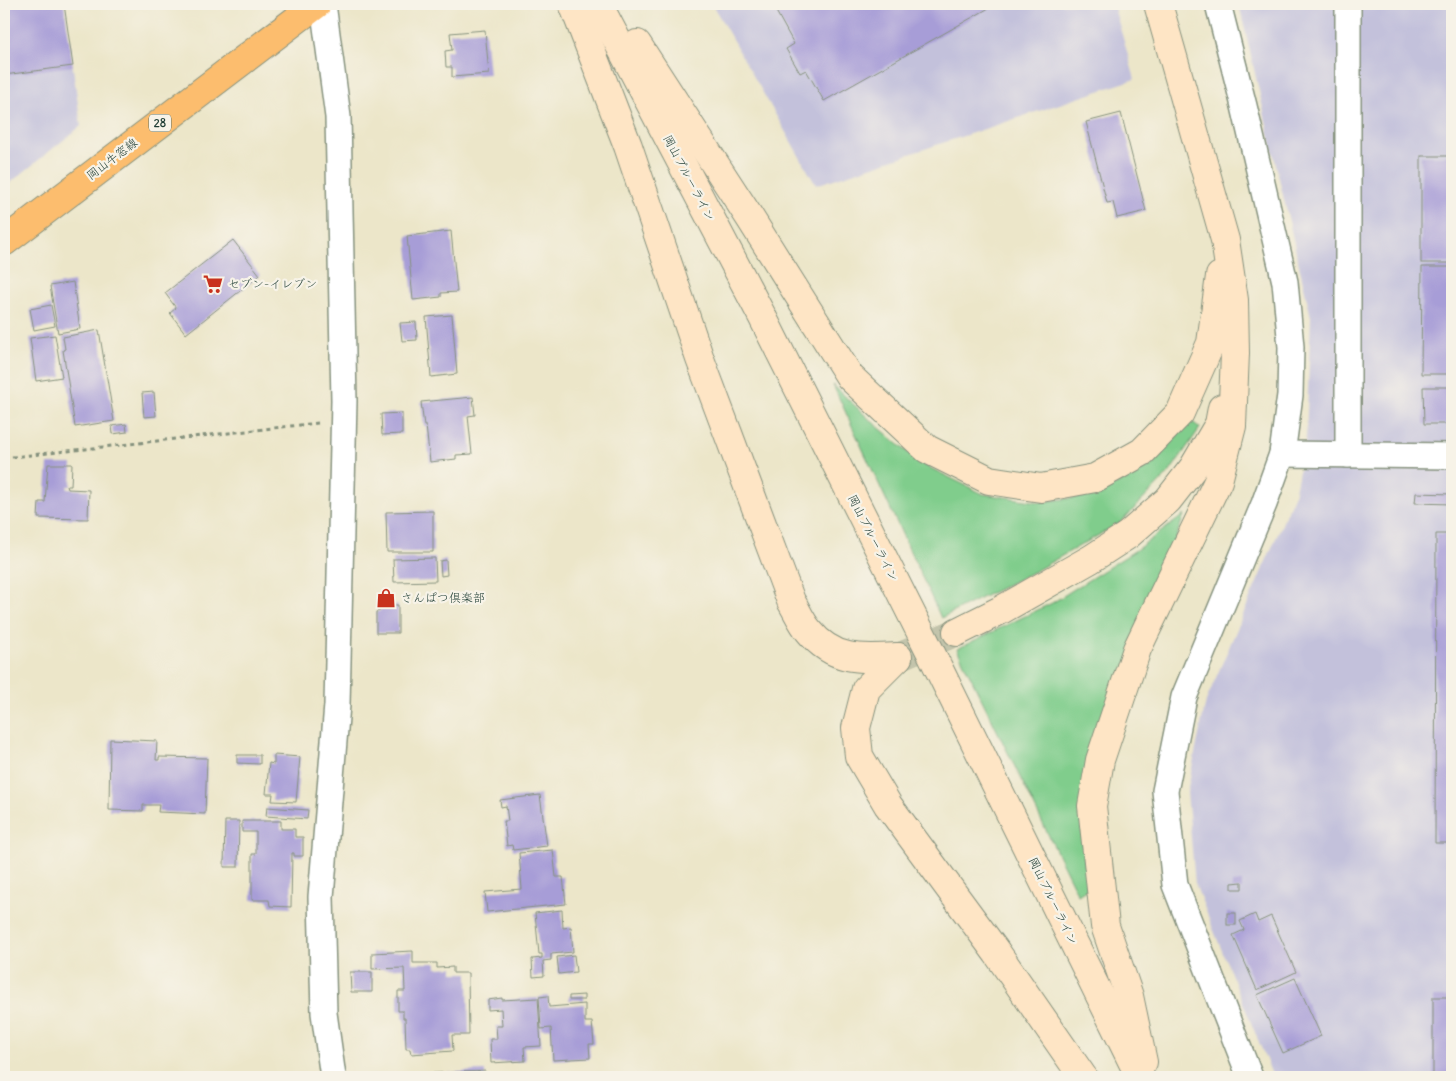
<svg xmlns="http://www.w3.org/2000/svg" width="1456" height="1081" viewBox="0 0 1456 1081" font-family="Delius,'Klee One',sans-serif">
  <rect width="100%" height="100%" fill="#f7f3e8"/>
  <filter id="ink" filterUnits="userSpaceOnUse"><feTurbulence type="fractalNoise" baseFrequency=".02" numOctaves="2"/><feDisplacementMap in="SourceGraphic" scale="10" xChannelSelector="R" yChannelSelector="G"/><feConvolveMatrix kernelMatrix="1 2 1 2 8 2 1 2 1" color-interpolation-filters="sRGB"/></filter>
  <filter id="wash" filterUnits="userSpaceOnUse"><feTurbulence type="fractalNoise" baseFrequency=".0096" numOctaves="4" result="noise"/><feDisplacementMap in="SourceGraphic" scale="20" xChannelSelector="R" yChannelSelector="G"/><feGaussianBlur stdDeviation="1.12" result="paint"/><feColorMatrix in="noise" values="0 0 0 0 0 0 0 0 0 0 0 0 0 0 0 0 0 1.4 0 .05"/><feComposite in="paint" operator="in"/></filter>
  <g filter="url(#wash)">
    <rect width="100%" height="100%" fill="#ece6c9"/>
    <g fill="#c3c1db">
      <path d="M4 4H64L81 126 5 187Z"/>
      <path d="M712 4H1113L1135 79 816 185Z"/>
      <path d="M1239 4H1452V1077H1273L1195 884 1187 792 1206 701 1294 496 1306 437 1311 317Z"/>
    </g>
    <g fill="#80cd8c" stroke="#508560">
      <path d="M833 385 867 417 920 463 983 494 1040 502 1097 495 1152 465 1190 420 1200 428 1169 473 1120 523 1037 570 941 618Z"/>
      <path d="M1184 515 1081 817 1087 889 1078 895 957 649 1052 603 1136 550Z"/>
    </g>
    <g id="blocks">
      <g fill="#a79dd7">
        <path d="M4 4H64L73 66 4 75Z"/>
        <path d="M772 4H986L989 8 824 101 806 70 800 73 786 49 794 44Z"/>
        <path d="M485 30 489 74 452 77V67H446L445 51 452 50 450 33Z"/>
        <path d="M1121 113 1146 211 1117 218 1113 202 1107 203 1086 122Z"/>
        <rect x="1421" y="156" width="31" height="107"/>
        <path d="M451 231 457 292 441 293V297L413 300 407 236Z"/>
        <path d="M233 240 260 275 186 334 170 313 176 308 165 293Z"/>
        <path d="M1422 267H1452V374H1421Z"/>
        <path d="M73 282 80 329 58 333 50 286Z"/>
        <path d="M51 305 55 326 34 330 30 309Z"/>
        <path d="M452 315 457 374 431 377 426 317Z"/>
        <path d="M416 322 417 340 402 341 400 323Z"/>
        <path d="M99 330 114 421 75 427 63 350 65 349 63 337Z"/>
        <path d="M55 335 62 377 36 381 30 338Z"/>
        <path d="M1423 387H1452V424H1424Z"/>
        <path d="M154 392 156 416 144 417 142 393Z"/>
        <path d="M473 397 475 415 468 416 472 454 456 455V459L430 462 426 426H424L421 402Z"/>
        <path d="M402 413V434L382 435 381 414Z"/>
        <path d="M126 424 127 432 113 434 112 426Z"/>
        <path d="M48 464H72L71 486H67L68 489 89 490 88 519 38 518 39 502H45Z"/>
        <path d="M1416 493 1452 494V504L1415 503Z"/>
        <path d="M433 511V552H387L386 512Z"/>
        <path d="M1436 534H1452V843H1435Z"/>
        <path d="M435 558 436 581 394 582 393 559Z"/>
        <path d="M446 560 447 575 441 576 440 561Z"/>
        <path d="M380 605H398V633H376V612L380 611Z"/>
        <path d="M110 739 157 741 156 760H159V757L207 758 205 814 158 812 159 805H143V811L109 810Z"/>
        <path d="M237 755H260V764L237 763Z"/>
        <path d="M274 755 300 757 296 802 272 801 273 794H266L269 763 274 764Z"/>
        <path d="M540 795 547 846 513 850 512 845 507 846 504 821H508L506 806 501 807 500 800Z"/>
        <path d="M267 807 308 810 307 819 266 816Z"/>
        <path d="M225 821H239L238 867H224Z"/>
        <path d="M242 821H281V829H295V837H303V856H294V853H292L291 907 270 906 269 900H252V854H256V832H242Z"/>
        <path d="M553 850 556 877H563L566 904 487 912 485 892 522 889 519 853Z"/>
        <path d="M1242 882V889H1232V883Z"/>
        <path d="M562 910 563 928 571 927 573 952 551 954V960L543 961 544 976 533 977 532 959 542 958V954H539L535 913Z"/>
        <rect x="1227" y="913" width="9" height="12"/>
        <path d="M1255 914 1258 922 1271 916 1296 972 1257 990 1233 935 1244 930 1240 921Z"/>
        <path d="M413 951V963H437V968L453 967V973H468L469 1035H452L453 1051 411 1054 410 1049H406L405 1018H403V1011H398V991H405L404 968 372 969V953Z"/>
        <path d="M574 955 576 972 559 974 557 957Z"/>
        <path d="M350 972H372V992H351Z"/>
        <path d="M1295 978 1321 1036 1283 1053 1257 995Z"/>
        <path d="M584 995V1000H569V996Z"/>
        <path d="M548 996 549 1007 585 1004V1022H592L594 1044H589L590 1058 553 1060 551 1028 541 1029 539 997Z"/>
        <rect x="1433" y="997" width="19" height="80"/>
        <path d="M502 998V1000L538 998 541 1046 524 1047 525 1061 491 1063 490 1039H497L496 1026H502L501 1009 488 1010V1000Z"/>
        <path d="M485 1071V1077H365V1076Z"/>
      </g>
    </g>
  </g>
  <g filter="url(#ink)">
    <use href="#blocks" fill-opacity="0" stroke="#86927e" stroke-width="1"/>
    <g fill="none" stroke-linecap="round" stroke-linejoin="round">
      <path stroke="#c3c4ab" stroke-width="28" stroke-dasharray="28 14" stroke-linecap="butt" d="M898 657 957 632"/>
      <defs>
        <g id="street">
          <path d="M323 4 338 117 344 401 337 705 321 897 324 1013 333 1077"/>
          <path d="M1218 4 1244 106 1285 282 1291 347 1290 395 1282 454 1264 504 1184 697 1165 791 1175 885 1250 1077"/>
          <path d="M1282 454 1452 456"/>
          <path d="M1348 455V4"/>
        </g>
        <g id="secondary">
          <path d="M573 4 628 146 700 359 791 601C797 611 802 623 809 631 834 662 862 659 898 657"/>
          <path d="M598 4 762 316 930 651 1140 1077"/>
          <path d="M637 44 750 218 850 377 927 449 989 480 1041 488 1095 478 1142 452 1180 413 1211 343 1220 276"/>
          <path d="M957 632 1001 610 1091 559 1128 535 1168 500 1193 468 1219 424 1222 408"/>
          <path d="M898 657 866 689 856 728 859 756 888 805 997 953 1083 1077"/>
          <path d="M1143 1062 1129 996 1105 926 1092 806 1100 760 1137 649 1218 481 1232 426 1235 353 1234 300 1225 240 1158 4"/>
        </g>
        <path id="primary" d="M4 242 317 4"/>
      </defs>
      <use href="#street" stroke="#86927e" stroke-width="28"/>
      <use href="#secondary" stroke="#86927e" stroke-width="30"/>
      <use href="#primary" stroke="#86927e" stroke-width="30"/>
      <path stroke="#86927e" stroke-width="3" stroke-dasharray="4 4" stroke-linecap="butt" d="M4 458 318 423"/>
      <use href="#street" stroke="#fff" stroke-width="25"/>
      <use href="#secondary" stroke="#fee5c5" stroke-width="28"/>
      <use href="#primary" stroke="#fcbd6e" stroke-width="28"/>
    </g>
  </g>
  <defs>
    <symbol id="supermarket-bare" viewBox="-9 -9 18 18"><path d="M-6-5.5h2.5l.6 2H6L4.5 2H-2.5L-4.4-4H-6ZM-1.5 3.2a1.3 1.3 0 1 0 .1 0ZM3 3.2a1.3 1.3 0 1 0 .1 0Z" fill="#c8321e" stroke="#f7f3e8" stroke-width="2.5" paint-order="stroke"/></symbol>
    <symbol id="shop-bare" viewBox="-9 -9 18 18"><path d="M-5-2.5h2.3a2.7 3.5 0 0 1 5.4 0H5L5.5 6h-11ZM-1.5-2.5h3a1.5 2.3 0 0 0-3 0Z" fill="#c8321e" stroke="#f7f3e8" stroke-width="2.5" paint-order="stroke"/></symbol>
  </defs>
  <g fill-rule="evenodd">
    <use href="#supermarket-bare" x="199" y="270" width="28" height="28"/>
    <use href="#shop-bare" x="372" y="584" width="28" height="28"/>
  </g>
  <g text-anchor="middle" stroke-width="4.5" stroke-linejoin="round" paint-order="stroke">
    <rect fill="#f7f3e8" stroke="#60746a" stroke-width="1" x="149" y="114.5" width="22" height="17" rx="4"/>
    <g font-size="11" font-weight="bold" fill="#1f3d34">
      <text x="160" y="127">28</text>
    </g>
    <g font-size="12" fill="#1f3d34" stroke="#f7f3e8">
      <text transform="translate(112 159) rotate(-37)" y="4">岡山牛窓線</text>
      <text transform="translate(689 178) rotate(62)" y="4">岡山ブルーライン</text>
      <text transform="translate(873 538) rotate(63)" y="4">岡山ブルーライン</text>
      <text transform="translate(1053 901) rotate(64)" y="4">岡山ブルーライン</text>
    </g>
    <g font-size="12" fill="#1f3d34" stroke="#f7f3e8" text-anchor="start">
      <text x="228" y="288">セブン-イレブン</text>
      <text x="401" y="602">さんぱつ倶楽部</text>
    </g>
  </g>
  <rect width="1456" height="1081" fill="none" stroke="#f7f3e8" stroke-width="20"/>
</svg>
